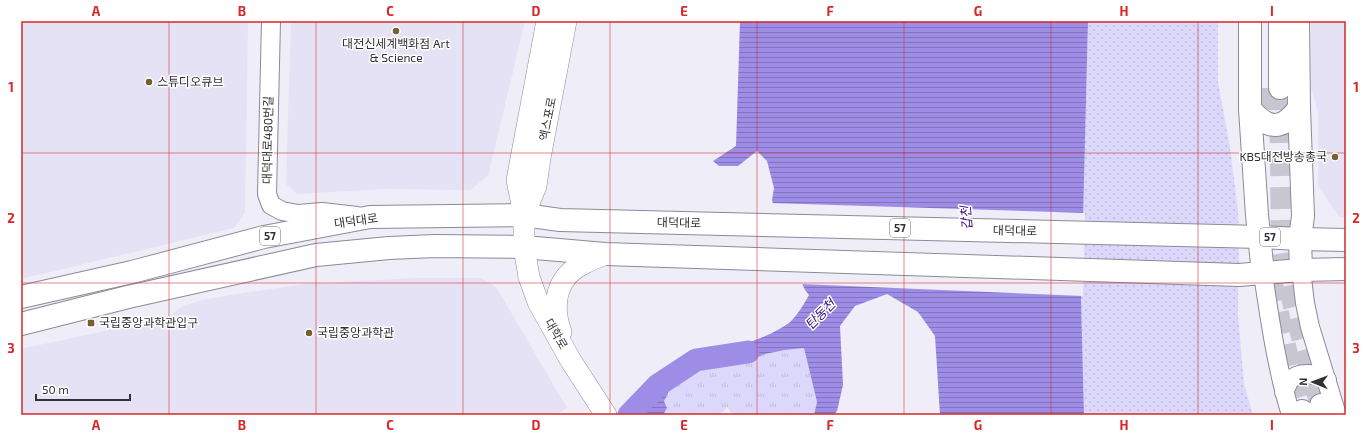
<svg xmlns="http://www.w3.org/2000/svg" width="1367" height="436" viewBox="0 0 1367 436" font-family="'Exo 2','Noto Sans KR',sans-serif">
  <defs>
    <pattern id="grass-tufts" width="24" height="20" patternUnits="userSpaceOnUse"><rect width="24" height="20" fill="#dcd8fc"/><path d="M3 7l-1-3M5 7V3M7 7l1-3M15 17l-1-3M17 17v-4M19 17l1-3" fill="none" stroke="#bdbad9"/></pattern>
    <pattern id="park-dots" width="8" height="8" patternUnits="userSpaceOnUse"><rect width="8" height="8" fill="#dcd8fc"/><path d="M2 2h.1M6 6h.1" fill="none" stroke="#bdbad9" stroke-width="1.8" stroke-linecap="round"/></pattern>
    <pattern id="water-rules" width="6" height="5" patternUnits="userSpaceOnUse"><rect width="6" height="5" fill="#9d8de6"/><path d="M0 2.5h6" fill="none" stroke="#8174bb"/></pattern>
  </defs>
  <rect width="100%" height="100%" fill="#eeedf8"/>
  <g fill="#e4e2f4">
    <path d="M21 21H248L245 212 234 228 21 279Z"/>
    <path d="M291 21H525L488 176 470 190 385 189 297 194 286 184Z"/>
    <path d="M1311 21H1346V217H1339L1318 186V112L1311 88Z"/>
    <path d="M417 278H481L496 287 567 408 555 415H21V349L169 317 181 307 202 300 244 293 306 284Z"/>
  </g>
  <path fill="url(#grass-tufts)" d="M804 348 817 402 814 415H733L727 407 720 415H663L667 408 664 401 669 394 668 383 689 370 718 361 752 359 765 354 785 350Z"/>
  <path fill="url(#park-dots)" d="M1088 21H1218V82L1230 148 1238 211 1239 236 1238 315 1244 384 1253 415H1084L1081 300Z"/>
  <g fill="url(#water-rules)">
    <path d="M740 21H1088L1081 300 1084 415H940L935 336 918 312 887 294 855 306 840 326 843 385 837 411 834 415H814L817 402 804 348 785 350 765 354 752 359 718 361 717 353C740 346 769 337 789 323 797 316 804 304 809 295L805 290 786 249 772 200 774 188 767 161 757 151 738 166H719L713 161 736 146Z"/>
    <path d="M661 372C668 383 673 389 664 401L667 408 663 415H613L634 398 635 394 642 389 647 380Z"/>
  </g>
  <g fill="#eeedf8">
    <path d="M771 203 1085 213 1083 296 800 284 784 250Z"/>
    <path d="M625 402 634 415H611L612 413Z"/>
  </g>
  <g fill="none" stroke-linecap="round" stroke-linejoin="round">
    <path stroke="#9d8de6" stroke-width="23" d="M629 415 658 385 696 360 748 352"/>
    <g stroke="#c8c7d1" stroke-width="22" stroke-dasharray="22 11" stroke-linecap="butt">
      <path d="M1262 88V135"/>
      <path d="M1280 88 1282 242 1290 290 1309 364 1321 405"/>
      <path d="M1271 280 1290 369 1302 411"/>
    </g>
    <defs>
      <g id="tertiary">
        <path d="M271 21 267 194 271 205 282 211 298 214 322 212 357 216"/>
        <path d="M1301 270 1305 303 1310 327 1337 415"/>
        <path d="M1263 274C1270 321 1277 369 1291 415"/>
        <path d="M1284 392C1286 388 1288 383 1290 380 1301 370 1317 374 1327 380"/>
      </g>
      <g id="secondary">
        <path d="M547 21 517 180 524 215V247L529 277 538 302 571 361 606 415"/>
        <path d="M524 215 536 186 540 158 566 21"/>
        <path d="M561 332C551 304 556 276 585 263 592 259 599 257 605 254"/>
      </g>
      <g id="primary">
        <path d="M21 297 132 272 264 237 370 217 524 215 560 220 1260 237 1300 239 1346 240"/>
        <path d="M21 324 128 297 316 255 389 248 435 246 524 247 605 254 1239 275 1301 270 1346 269"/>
      </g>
      <g id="trunk">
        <path d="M1250 21V109L1257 215 1263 274"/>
        <path d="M1298 21 1299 108 1303 216 1300 239 1301 270"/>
        <path d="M1280 88V21"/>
        <path d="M1250 109C1268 130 1282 131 1299 108"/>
        <path d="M1321 405 1324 415"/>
        <path d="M1302 411 1304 415"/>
      </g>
    </defs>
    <use href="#tertiary" stroke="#8c8b95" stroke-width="20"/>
    <use href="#secondary" stroke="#8c8b95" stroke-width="22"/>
    <use href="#primary" stroke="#8c8b95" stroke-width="24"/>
    <use href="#trunk" stroke="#8c8b95" stroke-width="24"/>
    <use href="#tertiary" stroke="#fff" stroke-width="18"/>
    <use href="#secondary" stroke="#fff" stroke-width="21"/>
    <use href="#primary" stroke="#fff" stroke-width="22"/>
    <use href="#trunk" stroke="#fff" stroke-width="22"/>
  </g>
  <path fill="none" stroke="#d62828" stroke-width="1" stroke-opacity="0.55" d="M169 21V415M316 21V415M463 21V415M610 21V415M757 21V415M904 21V415M1051 21V415M1198 21V415M21 153H1346M21 283H1346"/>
  <g fill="#785f30" stroke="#fff" stroke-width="1.5">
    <circle cx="396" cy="31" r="4"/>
    <circle cx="149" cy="82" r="4"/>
    <circle cx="1335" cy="157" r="4"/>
    <rect x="87" y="319" width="8" height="8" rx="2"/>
    <circle cx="309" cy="333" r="4"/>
  </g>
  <g text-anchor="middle" stroke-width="3" stroke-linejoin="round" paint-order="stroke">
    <g fill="#fff" stroke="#6f6f72" stroke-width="1">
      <rect x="890" y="219" width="20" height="18" rx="3"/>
      <rect x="260" y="227" width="20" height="18" rx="3"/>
      <rect x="1260" y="228" width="20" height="18" rx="3"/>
    </g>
    <g font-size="11" font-weight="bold" fill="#313135">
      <text x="900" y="232">57</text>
      <text x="270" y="240">57</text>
      <text x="1270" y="241">57</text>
    </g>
    <g font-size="12" fill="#313135" stroke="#fff" text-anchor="start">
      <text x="396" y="48" text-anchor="middle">대전신세계백화점 Art<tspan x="396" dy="14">&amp; Science</tspan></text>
      <text x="157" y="86">스튜디오큐브</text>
      <text x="1327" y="161" text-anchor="end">KBS대전방송총국</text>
      <text x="99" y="327">국립중앙과학관입구</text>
      <text x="317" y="337">국립중앙과학관</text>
    </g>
    <g font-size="12" fill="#313135" stroke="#fff">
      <text transform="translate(548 119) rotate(-79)" y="4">엑스포로</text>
      <text transform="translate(268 140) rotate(-89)" y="4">대덕대로480번길</text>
      <text transform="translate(356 221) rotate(-8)" y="4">대덕대로</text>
      <text transform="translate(679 223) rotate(1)" y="4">대덕대로</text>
      <text transform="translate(1015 231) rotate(1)" y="4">대덕대로</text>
      <text transform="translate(556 334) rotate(60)" y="4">대학로</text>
    </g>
    <g font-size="13" font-style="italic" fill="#340975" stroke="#fff">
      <text transform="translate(966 218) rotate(-95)" y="5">갑천</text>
      <text transform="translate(820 314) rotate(-45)" y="5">탄동천</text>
    </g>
  </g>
  <rect width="1367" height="436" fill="none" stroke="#ffffff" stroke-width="44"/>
  <g transform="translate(1313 382) rotate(271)" stroke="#ffffff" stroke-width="3" paint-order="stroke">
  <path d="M0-3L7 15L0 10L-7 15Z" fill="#313135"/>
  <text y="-6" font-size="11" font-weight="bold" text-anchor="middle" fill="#313135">N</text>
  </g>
  <path d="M36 394v6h94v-6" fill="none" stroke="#313135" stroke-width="2"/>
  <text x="42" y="394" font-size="12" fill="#313135" stroke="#ffffff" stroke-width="3" paint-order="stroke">50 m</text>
  <rect x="22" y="22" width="1323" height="392" fill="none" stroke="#d62828" stroke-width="1.5"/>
  <g font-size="13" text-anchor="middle" font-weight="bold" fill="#d62828">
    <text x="96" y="16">A</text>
    <text x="242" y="16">B</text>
    <text x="390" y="16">C</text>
    <text x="536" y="16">D</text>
    <text x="684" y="16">E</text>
    <text x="830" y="16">F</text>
    <text x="978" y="16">G</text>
    <text x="1124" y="16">H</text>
    <text x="1272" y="16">I</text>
    <text x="11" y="92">1</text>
    <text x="1356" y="92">1</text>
    <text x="11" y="223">2</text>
    <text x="1356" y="223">2</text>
    <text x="11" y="353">3</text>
    <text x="1356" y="353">3</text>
    <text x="96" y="430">A</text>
    <text x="242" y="430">B</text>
    <text x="390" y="430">C</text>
    <text x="536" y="430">D</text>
    <text x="684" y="430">E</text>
    <text x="830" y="430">F</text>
    <text x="978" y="430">G</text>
    <text x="1124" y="430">H</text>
    <text x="1272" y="430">I</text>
  </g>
</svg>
